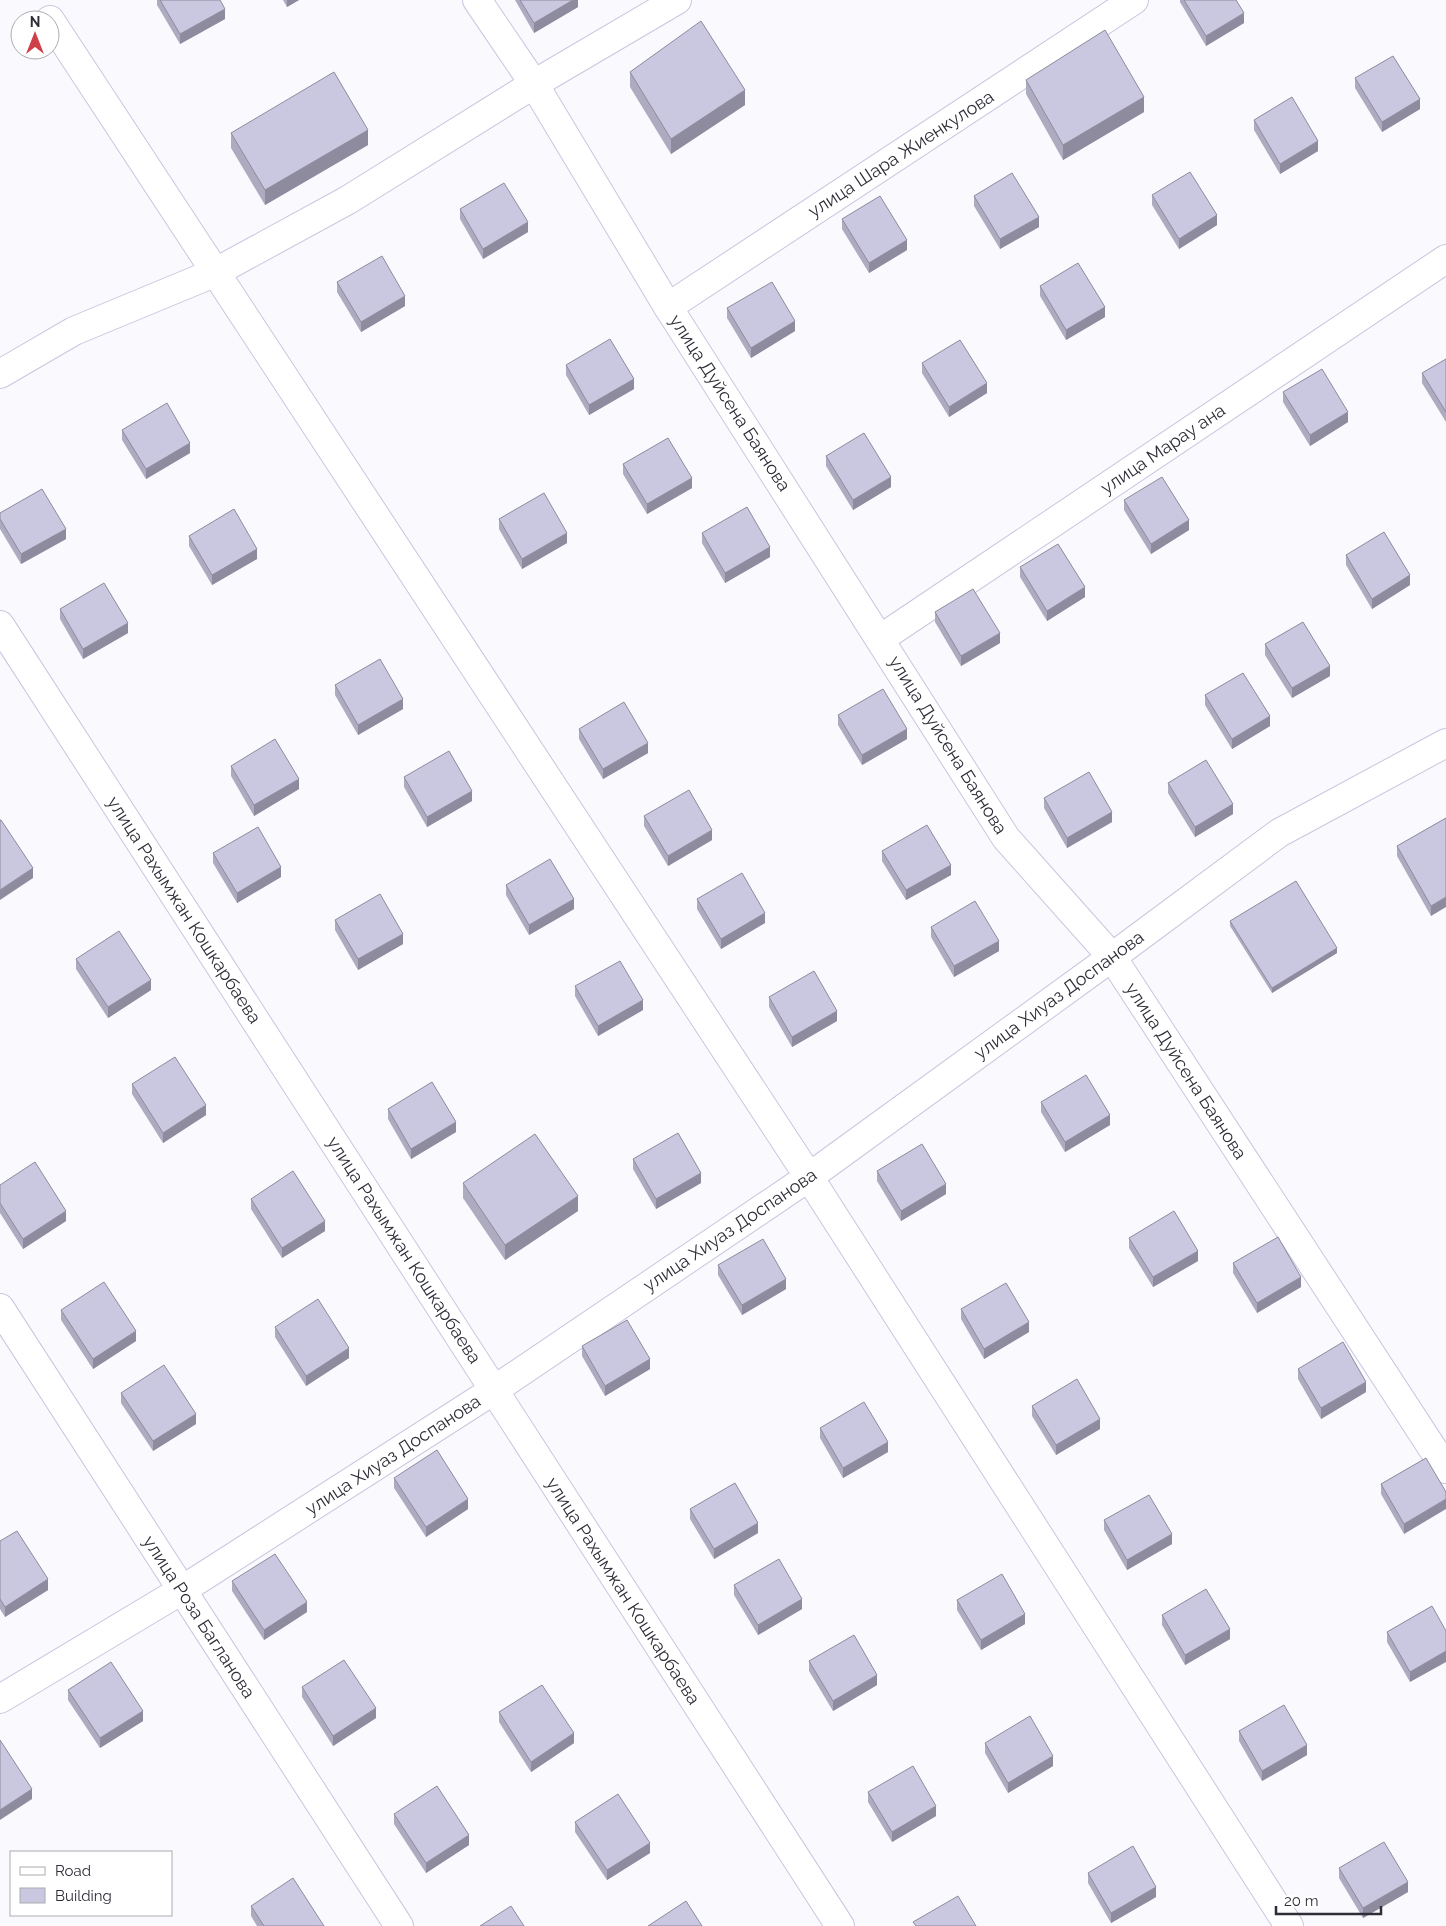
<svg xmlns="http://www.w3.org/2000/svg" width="1446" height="1926" viewBox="0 0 1446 1926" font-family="Raleway,sans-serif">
  <rect width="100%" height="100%" fill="#faf9fe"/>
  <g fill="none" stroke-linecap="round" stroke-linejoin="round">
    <defs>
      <g id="minor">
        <path d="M477 0 534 84 668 307 1006 838 1112 957 1446 1469"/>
        <path d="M50 20 809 1177 1289 1926"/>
        <path d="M668 307 1134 0"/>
        <path d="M0 374 74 331 214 273 348 200 534 84 677 0"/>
        <path d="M0 625 840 1926"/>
        <path d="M880 639 1446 259"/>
        <path d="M0 1308 399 1926"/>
        <path d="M0 1699 182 1590 494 1390 809 1177 1112 957 1279 833 1446 743"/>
      </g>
    </defs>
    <use href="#minor" stroke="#c9c6df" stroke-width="30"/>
    <use href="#minor" stroke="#fff" stroke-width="28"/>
  </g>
  <g fill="#aeabc1">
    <path d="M157 0H220L225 19 180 44 157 5Z"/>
    <path d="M283 0H299L287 7Z"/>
    <path d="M515 0H578V7L534 33Z"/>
    <path d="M1180 0H1236L1244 23 1206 46 1180 2Z"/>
    <path d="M630 72 745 105 671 154 630 87Z"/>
    <path d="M1355 78 1420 109 1382 132 1355 88Z"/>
    <path d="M1026 80 1144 112 1063 160 1026 94Z"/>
    <path d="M1254 120 1318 151 1280 174 1254 130Z"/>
    <path d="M231 133 368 145 265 205 231 148Z"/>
    <path d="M1152 195 1217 225 1179 249 1152 205Z"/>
    <path d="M974 196 1039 227 1000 249 974 206Z"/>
    <path d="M460 209 528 232 483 259 460 219Z"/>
    <path d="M842 219 907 250 869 273 842 229Z"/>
    <path d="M337 282 405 306 361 332 337 292Z"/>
    <path d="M1040 286 1105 317 1066 340 1040 296Z"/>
    <path d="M727 308 795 331 751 358 727 318Z"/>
    <path d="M1446 359V422L1422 383V373Z"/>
    <path d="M922 363 987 393 949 417 922 373Z"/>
    <path d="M566 365 634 389 589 415 566 375Z"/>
    <path d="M1283 392 1348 422 1310 446 1283 402Z"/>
    <path d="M122 430 190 453 146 479 122 440Z"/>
    <path d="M826 456 891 487 853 510 826 466Z"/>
    <path d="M623 464 692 488 647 514 623 474Z"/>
    <path d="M1124 500 1189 530 1151 554 1124 510Z"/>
    <path d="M0 513 66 539 21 564 0 529Z"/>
    <path d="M499 519 567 543 522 569 499 529Z"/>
    <path d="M702 533 770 557 725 583 702 543Z"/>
    <path d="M189 536 257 559 212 585 189 546Z"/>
    <path d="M1346 555 1410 585 1372 609 1346 565Z"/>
    <path d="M1020 567 1085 597 1047 621 1020 577Z"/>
    <path d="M60 609 128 633 83 659 60 619Z"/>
    <path d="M935 612 1000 643 961 666 935 622Z"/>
    <path d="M1265 644 1330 676 1292 698 1265 655Z"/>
    <path d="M335 685 403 709 358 735 335 695Z"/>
    <path d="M1205 695 1270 726 1232 749 1205 705Z"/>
    <path d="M838 715 907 739 862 765 838 725Z"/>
    <path d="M579 729 648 753 603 779 579 739Z"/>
    <path d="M231 766 299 789 254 816 231 776Z"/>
    <path d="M404 777 472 801 427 827 404 787Z"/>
    <path d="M1168 783 1233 814 1195 837 1168 793Z"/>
    <path d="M1044 798 1112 822 1067 848 1044 808Z"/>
    <path d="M644 816 712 840 668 866 644 826Z"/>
    <path d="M1446 818 1431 916 1397 856V846Z"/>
    <path d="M882 851 951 875 906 900 882 861Z"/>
    <path d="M213 853 281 877 237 903 213 863Z"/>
    <path d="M506 885 574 909 529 935 506 895Z"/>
    <path d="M697 899 765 923 721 949 697 909Z"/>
    <path d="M335 920 403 944 358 970 335 930Z"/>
    <path d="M1230 921 1337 953 1272 993 1230 926Z"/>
    <path d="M931 927 999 951 954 977 931 937Z"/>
    <path d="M76 959 151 990 108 1018 76 969Z"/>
    <path d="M575 986 643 1010 598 1036 575 996Z"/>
    <path d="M769 997 837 1021 792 1047 769 1007Z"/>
    <path d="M132 1084 206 1115 163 1143 132 1094Z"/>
    <path d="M1041 1102 1110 1125 1065 1152 1041 1112Z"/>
    <path d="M388 1109 456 1132 411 1159 388 1119Z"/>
    <path d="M633 1159 701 1183 656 1209 633 1169Z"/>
    <path d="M877 1171 946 1194 901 1221 877 1181Z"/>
    <path d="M463 1183 578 1211 505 1260 463 1198Z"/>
    <path d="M0 1185 66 1221 23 1249 0 1213Z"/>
    <path d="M251 1199 325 1231 282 1258 251 1209Z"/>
    <path d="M1129 1238 1198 1261 1153 1287 1129 1248Z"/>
    <path d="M1233 1263 1301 1287 1257 1313 1233 1273Z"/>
    <path d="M718 1265 786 1289 742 1315 718 1275Z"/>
    <path d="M961 1309 1029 1332 984 1359 961 1319Z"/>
    <path d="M61 1310 136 1341 93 1369 61 1320Z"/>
    <path d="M275 1327 349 1358 306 1386 275 1337Z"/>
    <path d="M582 1346 650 1369 605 1396 582 1356Z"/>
    <path d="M1298 1369 1366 1392 1321 1419 1298 1379Z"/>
    <path d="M121 1393 196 1424 153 1451 121 1403Z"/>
    <path d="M1032 1406 1100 1429 1056 1455 1032 1416Z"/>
    <path d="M820 1428 888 1452 843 1478 820 1438Z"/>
    <path d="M1426 1458 1404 1534 1381 1494V1484Z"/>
    <path d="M394 1478 468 1509 426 1537 394 1488Z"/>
    <path d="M690 1509 758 1533 714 1559 690 1519Z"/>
    <path d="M1104 1520 1172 1544 1127 1570 1104 1530Z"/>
    <path d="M0 1541 48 1590 5 1617 0 1609Z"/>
    <path d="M232 1581 307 1612 264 1640 232 1591Z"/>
    <path d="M734 1585 802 1609 758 1635 734 1595Z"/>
    <path d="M957 1600 1025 1624 981 1650 957 1610Z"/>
    <path d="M1432 1606 1410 1682 1387 1642V1632Z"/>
    <path d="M1162 1615 1230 1639 1185 1665 1162 1625Z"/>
    <path d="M809 1661 877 1685 833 1711 809 1671Z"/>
    <path d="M302 1687 376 1718 333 1746 302 1697Z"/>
    <path d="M68 1690 143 1721 100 1748 68 1700Z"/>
    <path d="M499 1712 574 1743 531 1772 499 1722Z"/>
    <path d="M1239 1731 1307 1755 1262 1781 1239 1741Z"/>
    <path d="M985 1743 1053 1766 1008 1793 985 1753Z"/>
    <path d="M868 1792 936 1816 892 1842 868 1802Z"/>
    <path d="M394 1814 469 1845 426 1873 394 1824Z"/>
    <path d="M575 1822 650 1853 607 1880 575 1832Z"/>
    <path d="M1339 1868 1408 1892 1363 1918 1339 1878Z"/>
    <path d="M1088 1873 1156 1897 1111 1923 1088 1883Z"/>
    <path d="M251 1906 324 1926H257L251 1916Z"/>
  </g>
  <g fill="#8d8b9d">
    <path d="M287 0H299L287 7Z"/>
    <path d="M573 0H578V7L534 33V23Z"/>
    <path d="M225 9V19L180 44V34Z"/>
    <path d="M1244 13V23L1206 46V36Z"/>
    <path d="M745 90V105L671 154V139Z"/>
    <path d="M1144 97V112L1063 160V145Z"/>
    <path d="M1420 99V109L1382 132V122Z"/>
    <path d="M368 130V145L265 205V190Z"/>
    <path d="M1318 141V151L1280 174V164Z"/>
    <path d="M1217 215V225L1179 249V239Z"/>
    <path d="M1039 217V227L1000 249V239Z"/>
    <path d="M528 222V232L483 259V249Z"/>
    <path d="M907 240V250L869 273V263Z"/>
    <path d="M405 296V306L361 332V322Z"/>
    <path d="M1105 307V317L1066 340V330Z"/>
    <path d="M795 321V331L751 358V348Z"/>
    <path d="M634 379V389L589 415V405Z"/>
    <path d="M987 383V393L949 417V407Z"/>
    <path d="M1348 412V422L1310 446V435Z"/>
    <path d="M190 443V453L146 479V469Z"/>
    <path d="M891 477V487L853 510V500Z"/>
    <path d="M692 478V488L647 514V504Z"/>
    <path d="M1189 520V530L1151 554V544Z"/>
    <path d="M66 529V539L21 564V554Z"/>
    <path d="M567 533V543L522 569V559Z"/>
    <path d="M770 547V557L725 583V573Z"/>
    <path d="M257 549V559L212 585V575Z"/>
    <path d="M1410 575V585L1372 609V599Z"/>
    <path d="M1085 587V597L1047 621V611Z"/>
    <path d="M128 623V633L83 659V649Z"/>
    <path d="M1000 633V643L961 666V656Z"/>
    <path d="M1330 666V676L1292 698V688Z"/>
    <path d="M403 699V709L358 735V725Z"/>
    <path d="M1270 716V726L1232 749V739Z"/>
    <path d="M907 729V739L862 765V755Z"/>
    <path d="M648 743V753L603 779V769Z"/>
    <path d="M299 779V789L254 816V805Z"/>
    <path d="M472 791V801L427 827V817Z"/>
    <path d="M1233 804V814L1195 837V827Z"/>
    <path d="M1112 812V822L1067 848V838Z"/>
    <path d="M712 830V840L668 866V856Z"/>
    <path d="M951 865V875L906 900V890Z"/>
    <path d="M281 867V877L237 903V893Z"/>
    <path d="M33 868V878L0 900V890Z"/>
    <path d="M1446 897V907L1431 916V906Z"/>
    <path d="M574 899V909L529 935V925Z"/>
    <path d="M765 913V923L721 949V939Z"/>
    <path d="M403 934V944L358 970V959Z"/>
    <path d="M999 941V951L954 977V966Z"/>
    <path d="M1337 948V953L1272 993V988Z"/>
    <path d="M151 980V990L108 1018V1007Z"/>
    <path d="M643 1000V1010L598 1036V1026Z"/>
    <path d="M837 1011V1021L792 1047V1037Z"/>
    <path d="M206 1105V1115L163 1143V1133Z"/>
    <path d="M1110 1115V1125L1065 1152V1142Z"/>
    <path d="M456 1122V1132L411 1159V1149Z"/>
    <path d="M701 1173V1183L656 1209V1199Z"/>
    <path d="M946 1184V1194L901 1221V1211Z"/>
    <path d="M578 1196V1211L505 1260V1245Z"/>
    <path d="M66 1211V1221L23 1249V1239Z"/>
    <path d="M325 1221V1231L282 1258V1248Z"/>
    <path d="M1198 1251V1261L1153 1287V1277Z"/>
    <path d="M1301 1277V1287L1257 1313V1303Z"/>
    <path d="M786 1279V1289L742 1315V1305Z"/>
    <path d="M1029 1322V1332L984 1359V1349Z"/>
    <path d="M136 1331V1341L93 1369V1359Z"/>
    <path d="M349 1348V1358L306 1386V1376Z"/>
    <path d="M650 1359V1369L605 1396V1386Z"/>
    <path d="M1366 1382V1392L1321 1419V1408Z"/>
    <path d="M196 1414V1424L153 1451V1441Z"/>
    <path d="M1100 1419V1429L1056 1455V1445Z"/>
    <path d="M888 1442V1452L843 1478V1468Z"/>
    <path d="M468 1499V1509L426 1537V1527Z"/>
    <path d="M1446 1499V1509L1404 1534V1524Z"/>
    <path d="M758 1523V1533L714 1559V1549Z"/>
    <path d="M1172 1534V1544L1127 1570V1560Z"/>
    <path d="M48 1579V1590L5 1617V1607Z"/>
    <path d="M802 1599V1609L758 1635V1625Z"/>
    <path d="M307 1602V1612L264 1640V1630Z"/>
    <path d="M1025 1614V1624L981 1650V1640Z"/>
    <path d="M1230 1629V1639L1185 1665V1655Z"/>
    <path d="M1446 1651V1662L1410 1682V1672Z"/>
    <path d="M877 1675V1685L833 1711V1701Z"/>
    <path d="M376 1708V1718L333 1746V1736Z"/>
    <path d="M143 1711V1721L100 1748V1738Z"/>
    <path d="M574 1733V1743L531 1772V1762Z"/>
    <path d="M1307 1745V1755L1262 1781V1771Z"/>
    <path d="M1053 1756V1766L1008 1793V1783Z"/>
    <path d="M32 1789V1799L0 1820V1810Z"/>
    <path d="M936 1806V1816L892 1842V1832Z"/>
    <path d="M469 1835V1845L426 1873V1863Z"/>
    <path d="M650 1843V1853L607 1880V1870Z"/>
    <path d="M1408 1882V1892L1363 1918V1908Z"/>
    <path d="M1156 1887V1897L1111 1923V1913Z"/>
  </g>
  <g fill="#cac7e0" stroke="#8d8b9d">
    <path d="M160 0H220L225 9 180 34Z"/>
    <path d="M520 0H573L534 23Z"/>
    <path d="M1184 0H1236L1244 13 1206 36Z"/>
    <path d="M701 21 745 90 671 139 630 72Z"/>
    <path d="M1105 30 1144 97 1063 145 1026 80Z"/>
    <path d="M1393 56 1420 99 1382 122 1355 78Z"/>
    <path d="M334 72 368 130 265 190 231 133Z"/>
    <path d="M1292 97 1318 141 1280 164 1254 120Z"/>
    <path d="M1190 172 1217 215 1179 239 1152 195Z"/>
    <path d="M1012 173 1039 217 1000 239 974 196Z"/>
    <path d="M504 183 528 222 483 249 460 209Z"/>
    <path d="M880 196 907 240 869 263 842 219Z"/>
    <path d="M382 256 405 296 361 322 337 282Z"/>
    <path d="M1078 263 1105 307 1066 330 1040 286Z"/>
    <path d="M772 282 795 321 751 348 727 308Z"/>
    <path d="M610 339 634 379 589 405 566 365Z"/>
    <path d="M960 340 987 383 949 407 922 363Z"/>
    <path d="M1446 359V412L1422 373Z"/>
    <path d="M1322 369 1348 412 1310 435 1283 392Z"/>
    <path d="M167 403 190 443 146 469 122 430Z"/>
    <path d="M864 433 891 477 853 500 826 456Z"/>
    <path d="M668 438 692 478 647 504 623 464Z"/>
    <path d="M1162 477 1189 520 1151 544 1124 500Z"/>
    <path d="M42 489 66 529 21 554 0 519V513Z"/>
    <path d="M544 493 567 533 522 559 499 519Z"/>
    <path d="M747 507 770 547 725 573 702 533Z"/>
    <path d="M234 509 257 549 212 575 189 536Z"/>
    <path d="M1384 532 1410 575 1372 599 1346 555Z"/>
    <path d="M1058 544 1085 587 1047 611 1020 567Z"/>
    <path d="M104 583 128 623 83 649 60 609Z"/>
    <path d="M973 589 1000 633 961 656 935 612Z"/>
    <path d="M1303 622 1330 666 1292 688 1265 644Z"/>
    <path d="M380 659 403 699 358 725 335 685Z"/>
    <path d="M1243 673 1270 716 1232 739 1205 695Z"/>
    <path d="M883 689 907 729 862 755 838 715Z"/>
    <path d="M624 702 648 743 603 769 579 729Z"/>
    <path d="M275 739 299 779 254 805 231 766Z"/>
    <path d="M449 751 472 791 427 817 404 777Z"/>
    <path d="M1206 760 1233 804 1195 827 1168 783Z"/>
    <path d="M1089 772 1112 812 1067 838 1044 798Z"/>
    <path d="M689 790 712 830 668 856 644 816Z"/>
    <path d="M1446 818V897L1431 906 1397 846Z"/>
    <path d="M0 820H1L33 868 0 890Z"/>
    <path d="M927 825 951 865 906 890 882 851Z"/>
    <path d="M258 827 281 867 237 893 213 853Z"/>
    <path d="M550 859 574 899 529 925 506 885Z"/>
    <path d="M742 873 765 913 721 939 697 899Z"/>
    <path d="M1296 881 1337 948 1272 988 1230 921Z"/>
    <path d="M380 894 403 934 358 959 335 920Z"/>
    <path d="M975 901 999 941 954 966 931 927Z"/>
    <path d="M119 931 151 980 108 1007 76 959Z"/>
    <path d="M620 961 643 1000 598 1026 575 986Z"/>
    <path d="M814 971 837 1011 792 1037 769 997Z"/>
    <path d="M175 1057 206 1105 163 1133 132 1084Z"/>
    <path d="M1086 1075 1110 1115 1065 1142 1041 1102Z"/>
    <path d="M432 1082 456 1122 411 1149 388 1109Z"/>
    <path d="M678 1133 701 1173 656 1199 633 1159Z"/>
    <path d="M535 1134 578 1196 505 1245 463 1183Z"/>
    <path d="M922 1144 946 1184 901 1211 877 1171Z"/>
    <path d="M35 1162 66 1211 23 1239 0 1203V1185Z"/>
    <path d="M293 1171 325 1221 282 1248 251 1199Z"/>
    <path d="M1174 1211 1198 1251 1153 1277 1129 1238Z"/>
    <path d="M1278 1237 1301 1277 1257 1303 1233 1263Z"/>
    <path d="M763 1239 786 1279 742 1305 718 1265Z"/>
    <path d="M104 1282 136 1331 93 1359 61 1310Z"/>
    <path d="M1006 1283 1029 1322 984 1349 961 1309Z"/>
    <path d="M318 1299 349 1348 306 1376 275 1327Z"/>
    <path d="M627 1320 650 1359 605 1386 582 1346Z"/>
    <path d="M1343 1342 1366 1382 1321 1408 1298 1369Z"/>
    <path d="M164 1365 196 1414 153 1441 121 1393Z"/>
    <path d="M1077 1379 1100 1419 1056 1445 1032 1406Z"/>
    <path d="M864 1402 888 1442 843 1468 820 1428Z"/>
    <path d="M437 1450 468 1499 426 1527 394 1478Z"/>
    <path d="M1426 1458 1446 1492V1499L1404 1524 1381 1484Z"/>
    <path d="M735 1483 758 1523 714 1549 690 1509Z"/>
    <path d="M1149 1495 1172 1534 1127 1560 1104 1520Z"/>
    <path d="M17 1531 48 1579 5 1607 0 1599V1541Z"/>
    <path d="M275 1554 307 1602 264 1630 232 1581Z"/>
    <path d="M779 1559 802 1599 758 1625 734 1585Z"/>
    <path d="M1002 1574 1025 1614 981 1640 957 1600Z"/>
    <path d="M1206 1589 1230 1629 1185 1655 1162 1615Z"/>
    <path d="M1432 1606 1446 1631V1651L1410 1672 1387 1632Z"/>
    <path d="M854 1635 877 1675 833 1701 809 1661Z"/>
    <path d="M344 1660 376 1708 333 1736 302 1687Z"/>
    <path d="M111 1662 143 1711 100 1738 68 1690Z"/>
    <path d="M542 1685 574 1733 531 1762 499 1712Z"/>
    <path d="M1284 1705 1307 1745 1262 1771 1239 1731Z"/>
    <path d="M1030 1716 1053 1756 1008 1783 985 1743Z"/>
    <path d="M0 1740 32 1789 0 1810Z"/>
    <path d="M913 1766 936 1806 892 1832 868 1792Z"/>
    <path d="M437 1786 469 1835 426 1863 394 1814Z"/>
    <path d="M618 1794 650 1843 607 1870 575 1822Z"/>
    <path d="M1384 1842 1408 1882 1363 1908 1339 1868Z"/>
    <path d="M1133 1846 1156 1887 1111 1913 1088 1873Z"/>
    <path d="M293 1878 324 1926H264L251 1906Z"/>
    <path d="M958 1896 976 1926H916L913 1922Z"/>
    <path d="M686 1901 702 1926H648Z"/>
    <path d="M511 1906 524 1926H480Z"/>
  </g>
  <g text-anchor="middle" stroke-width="4" stroke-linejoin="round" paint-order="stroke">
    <g font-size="18" fill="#2f2d37" stroke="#fff">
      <text transform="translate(901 154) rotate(-33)" y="6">улица Шара Жиенкулова</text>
      <text transform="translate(730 403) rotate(57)" y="6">улица Дуйсена Баянова</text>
      <text transform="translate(1163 449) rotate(-34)" y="6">улица Марау ана</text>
      <text transform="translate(948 745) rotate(58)" y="6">улица Дуйсена Баянова</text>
      <text transform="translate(184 910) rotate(57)" y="6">улица Рахымжан Кошкарбаева</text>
      <text transform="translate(1059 995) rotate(-36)" y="6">улица Хиуаз Доспанова</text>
      <text transform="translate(1186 1071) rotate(57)" y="6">улица Дуйсена Баянова</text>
      <text transform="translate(730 1230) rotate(-34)" y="6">улица Хиуаз Доспанова</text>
      <text transform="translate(404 1250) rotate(57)" y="6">улица Рахымжан Кошкарбаева</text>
      <text transform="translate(393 1455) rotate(-33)" y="6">улица Хиуаз Доспанова</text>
      <text transform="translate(623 1591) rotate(57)" y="6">улица Рахымжан Кошкарбаева</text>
      <text transform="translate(199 1617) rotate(57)" y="6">улица Роза Багланова</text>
    </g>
  </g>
  <rect x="10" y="1851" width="162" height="65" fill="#ffffff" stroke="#acabaf"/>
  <rect x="20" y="1867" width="25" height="8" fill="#ffffff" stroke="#acabaf"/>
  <text x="55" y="1876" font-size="15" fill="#2f2d37">Road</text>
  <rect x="20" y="1888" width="25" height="15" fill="#cac7e0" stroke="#acabaf"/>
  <text x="55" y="1901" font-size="15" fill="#2f2d37">Building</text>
  <g transform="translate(35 35)"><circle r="24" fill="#ffffff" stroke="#acabaf"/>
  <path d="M0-4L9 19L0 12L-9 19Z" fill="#cf3f4a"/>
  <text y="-8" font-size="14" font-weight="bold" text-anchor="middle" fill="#2f2d37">N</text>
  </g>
  <path d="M1276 1906v8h105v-8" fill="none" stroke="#2f2d37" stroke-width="2.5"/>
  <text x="1284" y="1906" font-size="15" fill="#2f2d37" stroke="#ffffff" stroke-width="4" paint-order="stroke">20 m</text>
</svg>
